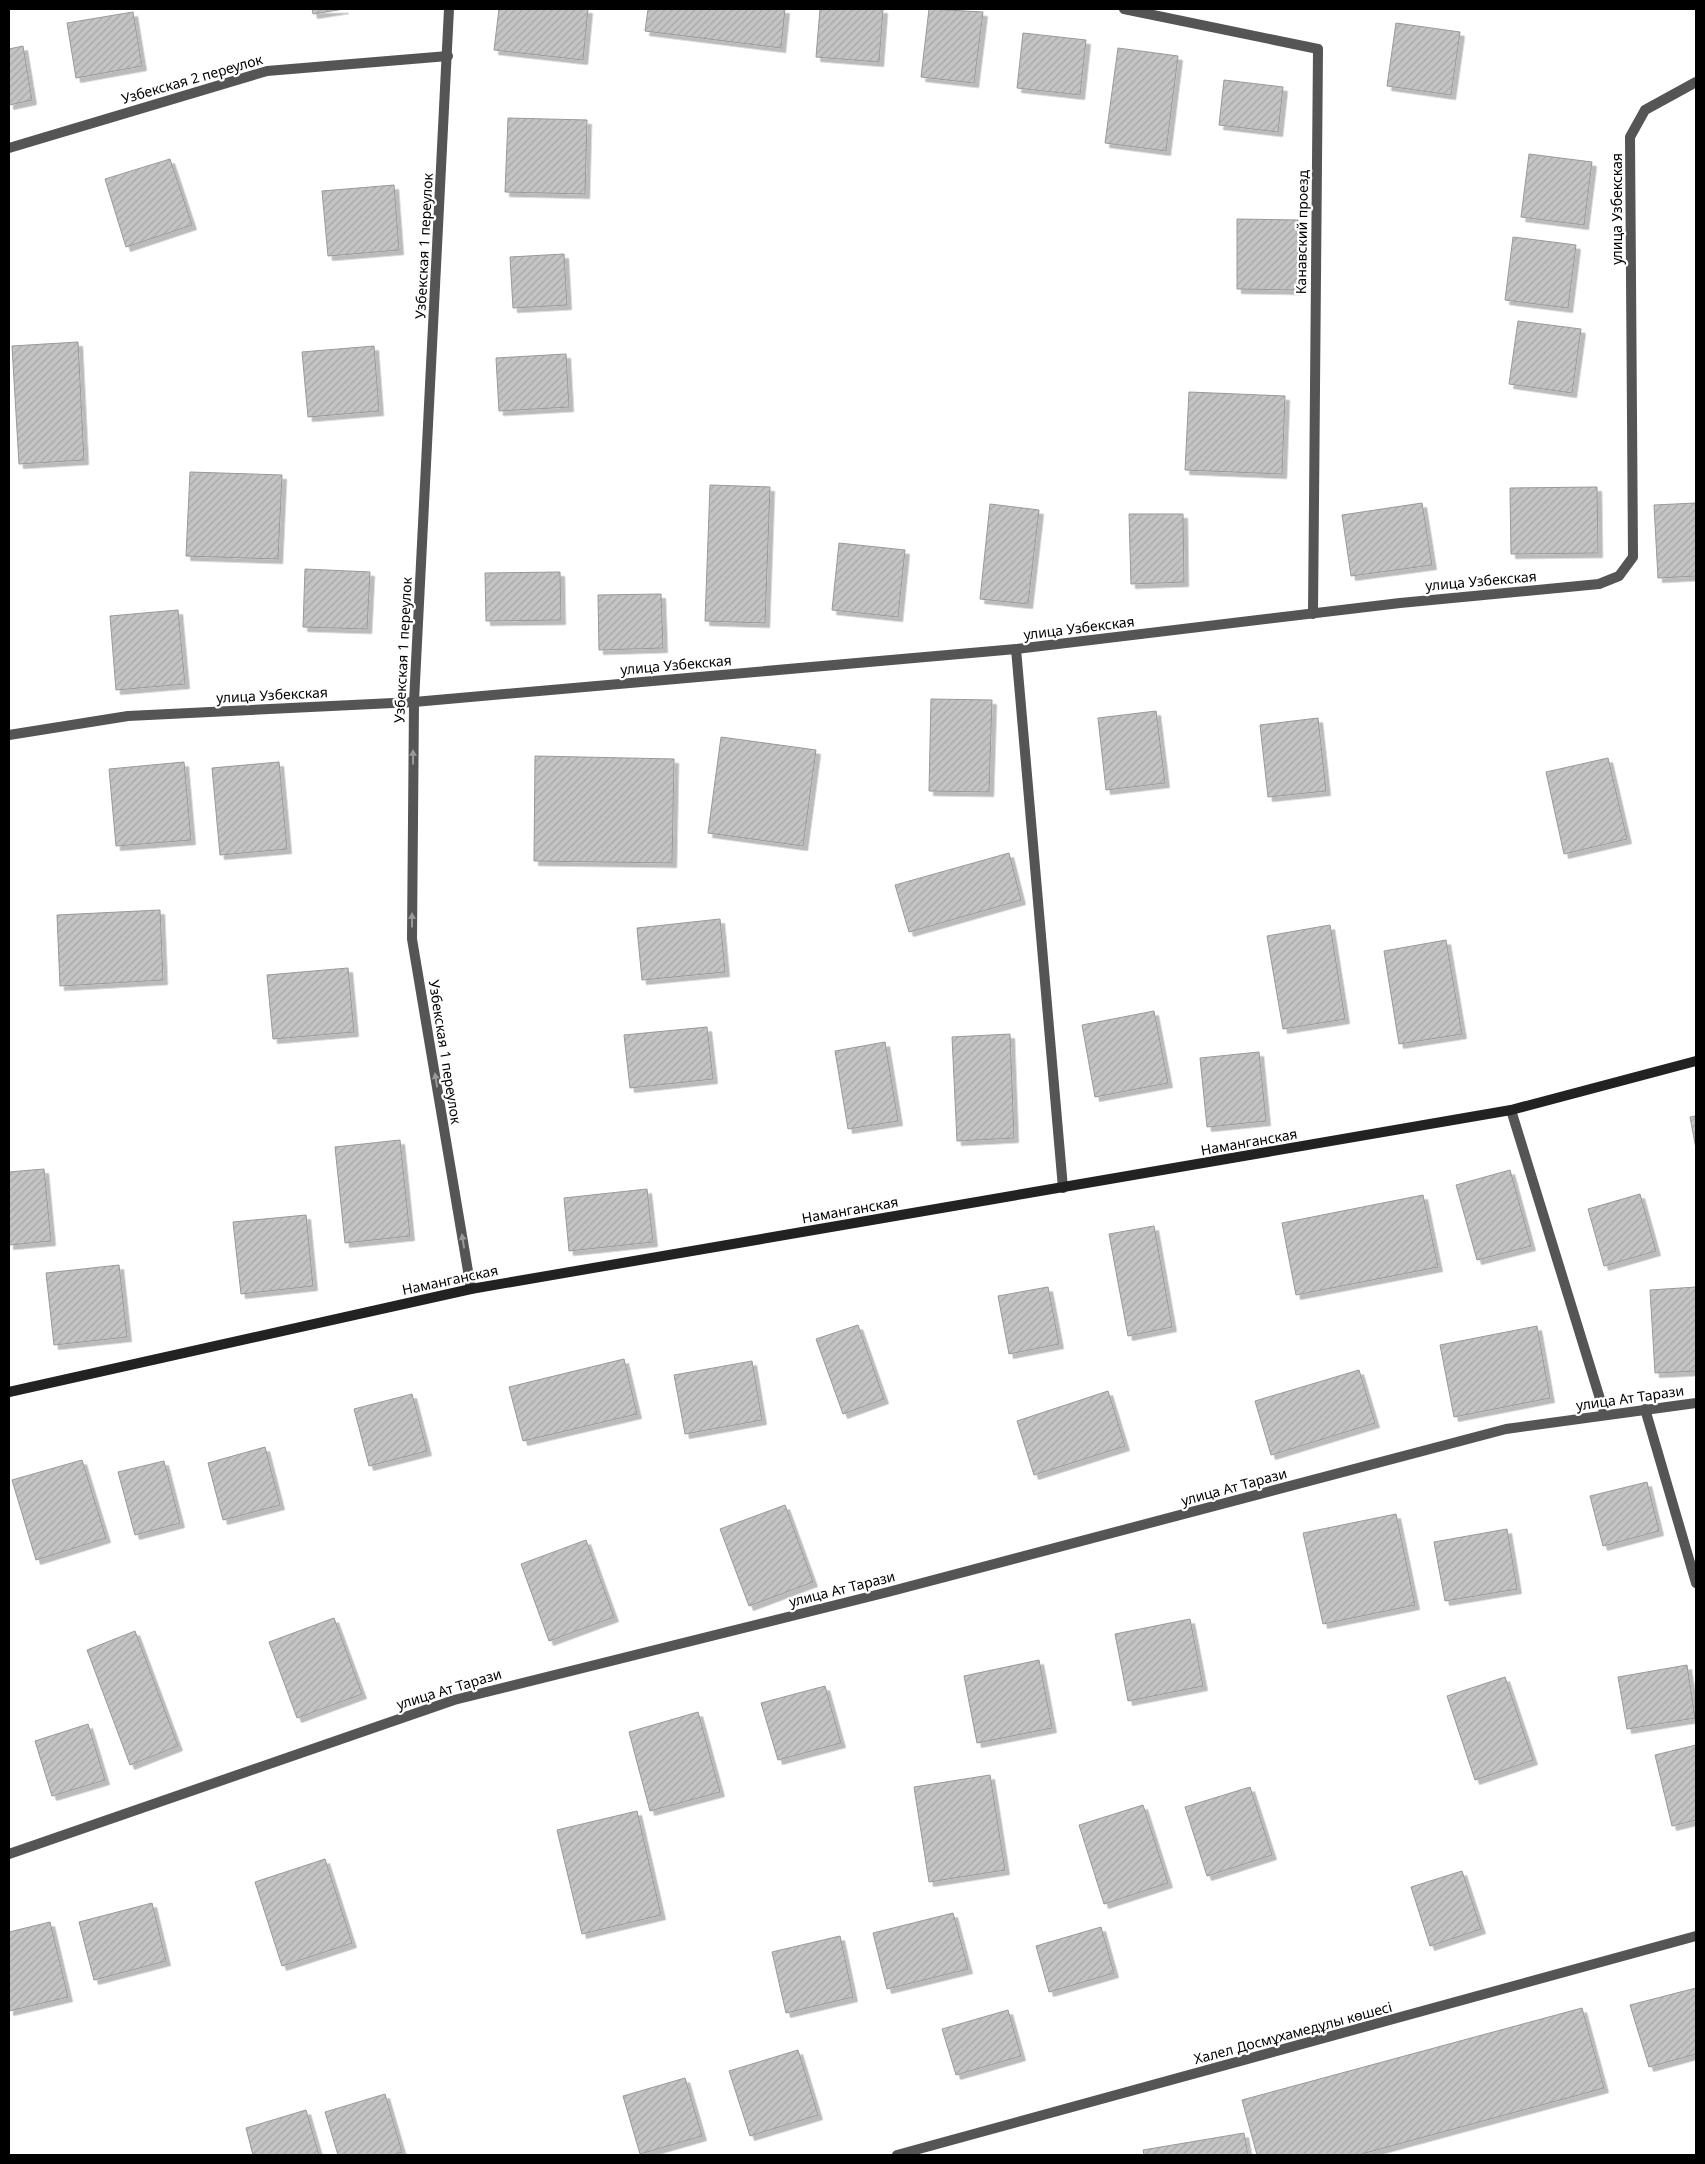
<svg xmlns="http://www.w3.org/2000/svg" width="1705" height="2164" viewBox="0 0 1705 2164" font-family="'Noto Sans',sans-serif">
  <defs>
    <pattern id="building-hatch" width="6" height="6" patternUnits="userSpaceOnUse" patternTransform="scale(1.25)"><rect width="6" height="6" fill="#c4c4c4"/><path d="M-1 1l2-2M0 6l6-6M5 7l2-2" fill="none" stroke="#a7a7a7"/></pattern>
    <filter id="shadow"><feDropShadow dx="4.5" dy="4.5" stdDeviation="0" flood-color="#0004"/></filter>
  </defs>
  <rect width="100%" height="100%" fill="#fff"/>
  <g fill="url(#building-hatch)" stroke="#999" filter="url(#shadow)">
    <path d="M312 9H344L313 14Z"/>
    <path d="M499 9H588L583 60 494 50Z"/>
    <path d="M648 9H785L781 48 645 31Z"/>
    <path d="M820 9H883L879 62 816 57Z"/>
    <path d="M929 9 983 12 974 83 921 77Z"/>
    <path d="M133 12 142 66 76 78 67 23Z"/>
    <path d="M1396 23 1460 32 1451 95 1387 86Z"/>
    <path d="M1023 33 1086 40 1080 95 1017 88Z"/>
    <path d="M23 46 32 100 9 105V49Z"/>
    <path d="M1118 48 1178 56 1166 151 1105 143Z"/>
    <path d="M1224 80 1283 87 1278 132 1219 125Z"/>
    <path d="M508 118 587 120 585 194 505 192Z"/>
    <path d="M1529 154 1592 162 1584 225 1521 217Z"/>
    <path d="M170 159 192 225 126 247 105 179Z"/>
    <path d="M394 185 399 250 328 256 322 191Z"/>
    <path d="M1237 219 1298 220 1297 290 1237 289Z"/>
    <path d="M1513 237 1576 245 1568 308 1505 300Z"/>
    <path d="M564 254 567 305 513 308 510 257Z"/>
    <path d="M1518 321 1581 329 1572 393 1509 384Z"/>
    <path d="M78 342 84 460 19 464 12 346Z"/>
    <path d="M374 346 379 411 308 417 302 352Z"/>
    <path d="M566 354 569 407 499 411 496 358Z"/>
    <path d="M1189 392 1285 396 1282 474 1185 470Z"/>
    <path d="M190 472 282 475 278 559 186 556Z"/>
    <path d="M710 485 770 487 765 623 705 621Z"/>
    <path d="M1597 487 1598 553 1511 554 1510 488Z"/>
    <path d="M1422 503 1432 565 1351 576 1342 515Z"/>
    <path d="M1696 503V576L1658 578 1654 505Z"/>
    <path d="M990 504 1039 510 1028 604 980 599Z"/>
    <path d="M1129 514H1183L1184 582 1131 584Z"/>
    <path d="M839 543 905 550 898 617 832 610Z"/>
    <path d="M305 569 370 572 367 629 303 627Z"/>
    <path d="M560 572 561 620 486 621 485 573Z"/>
    <path d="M661 594 663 648 599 650 598 595Z"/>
    <path d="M178 610 185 684 116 690 110 616Z"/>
    <path d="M931 699 992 700 989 792 929 791Z"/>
    <path d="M1156 711 1165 783 1106 790 1098 718Z"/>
    <path d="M1318 718 1326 791 1268 797 1260 725Z"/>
    <path d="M721 737 816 750 803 846 708 833Z"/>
    <path d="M535 756 674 759 672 863 534 861Z"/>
    <path d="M1608 758 1627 839 1564 854 1546 772Z"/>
    <path d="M184 762 191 840 116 846 109 769Z"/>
    <path d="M279 762 287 849 220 855 212 768Z"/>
    <path d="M1009 853 1021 900 909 932 895 885Z"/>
    <path d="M160 910 163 980 60 986 57 915Z"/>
    <path d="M720 919 725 972 642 980 637 928Z"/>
    <path d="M1330 925 1345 1019 1283 1029 1267 936Z"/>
    <path d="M1446 940 1462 1034 1399 1044 1384 951Z"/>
    <path d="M348 968 354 1032 273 1039 267 975Z"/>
    <path d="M1154 1011 1168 1083 1095 1097 1082 1025Z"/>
    <path d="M707 1027 713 1079 630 1088 624 1035Z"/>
    <path d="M1010 1034 1014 1138 957 1141 952 1037Z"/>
    <path d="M885 1042 898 1121 848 1129 835 1051Z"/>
    <path d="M1259 1052 1266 1121 1207 1127 1200 1058Z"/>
    <path d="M1696 1116V1149L1690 1117Z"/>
    <path d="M400 1140 410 1236 345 1243 335 1147Z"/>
    <path d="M44 1169 51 1241 9 1245V1172Z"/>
    <path d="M1510 1170 1531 1246 1477 1260 1456 1185Z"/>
    <path d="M647 1189 653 1242 569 1251 564 1198Z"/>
    <path d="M1640 1194 1656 1251 1604 1266 1588 1209Z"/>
    <path d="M1423 1195 1438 1267 1296 1295 1282 1223Z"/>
    <path d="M306 1215 313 1286 241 1294 233 1222Z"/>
    <path d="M1154 1226 1172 1327 1128 1336 1109 1234Z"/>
    <path d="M119 1265 127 1337 54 1345 46 1273Z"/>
    <path d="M1048 1287 1059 1344 1009 1354 998 1296Z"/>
    <path d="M1696 1287V1371L1655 1373 1650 1290Z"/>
    <path d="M858 1325 884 1399 843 1414 816 1339Z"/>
    <path d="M1537 1326 1550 1398 1454 1417 1440 1345Z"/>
    <path d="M624 1359 637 1414 523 1441 509 1387Z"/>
    <path d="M752 1361 762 1420 685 1434 674 1375Z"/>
    <path d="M1359 1370 1375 1423 1271 1455 1255 1401Z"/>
    <path d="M1108 1391 1125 1446 1034 1475 1017 1421Z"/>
    <path d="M412 1394 427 1451 369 1466 354 1409Z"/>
    <path d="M265 1447 280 1505 223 1520 208 1463Z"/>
    <path d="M82 1460 106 1538 36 1560 12 1480Z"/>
    <path d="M164 1461 180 1523 135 1535 118 1472Z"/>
    <path d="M1647 1482 1659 1531 1603 1546 1590 1496Z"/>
    <path d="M785 1505 813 1582 749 1606 720 1529Z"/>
    <path d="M1396 1514 1415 1605 1323 1624 1303 1533Z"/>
    <path d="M1507 1529 1517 1589 1445 1601 1434 1542Z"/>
    <path d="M586 1540 614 1617 549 1641 521 1564Z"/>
    <path d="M334 1618 362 1694 297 1718 269 1642Z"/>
    <path d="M1190 1619 1203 1686 1128 1701 1115 1634Z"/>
    <path d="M135 1631 178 1746 130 1765 87 1650Z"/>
    <path d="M1039 1660 1052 1728 977 1743 964 1676Z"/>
    <path d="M1687 1665 1695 1718 1627 1729 1618 1677Z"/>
    <path d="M1505 1677 1533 1760 1475 1780 1447 1696Z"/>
    <path d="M825 1686 841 1743 778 1760 761 1703Z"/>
    <path d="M698 1712 720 1792 650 1811 629 1732Z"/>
    <path d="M88 1724 105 1780 52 1796 35 1741Z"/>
    <path d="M1696 1745V1820L1672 1826 1655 1755Z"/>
    <path d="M990 1775 1005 1870 929 1882 914 1787Z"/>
    <path d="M1250 1787 1272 1855 1207 1876 1185 1807Z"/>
    <path d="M1143 1805 1168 1883 1104 1904 1079 1825Z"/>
    <path d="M637 1811 661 1915 582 1934 557 1830Z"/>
    <path d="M325 1859 352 1943 282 1966 255 1882Z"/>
    <path d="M1462 1871 1481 1929 1430 1946 1411 1887Z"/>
    <path d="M152 1903 166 1961 94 1980 79 1922Z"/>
    <path d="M953 1913 968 1969 887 1989 873 1933Z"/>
    <path d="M50 1922 68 1997 9 2011V1932Z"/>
    <path d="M1101 1927 1114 1973 1049 1992 1036 1946Z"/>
    <path d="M840 1936 853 1997 786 2013 772 1952Z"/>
    <path d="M1696 1988V2054L1649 2067 1630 2005Z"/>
    <path d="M1582 2008 1604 2088 1358 2155H1257L1242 2100Z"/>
    <path d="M1008 2010 1021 2056 956 2075 942 2029Z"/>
    <path d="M798 2050 818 2115 750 2136 729 2071Z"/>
    <path d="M685 2078 702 2136 640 2154 623 2096Z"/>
    <path d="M385 2094 402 2152 393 2155H338L325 2112Z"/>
    <path d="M306 2110 319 2155H253L246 2128Z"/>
    <path d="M1244 2133 1248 2155H1144L1143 2150Z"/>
  </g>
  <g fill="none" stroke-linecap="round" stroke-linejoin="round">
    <path stroke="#555" stroke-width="10" d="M1511 1110 1605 1415"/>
    <g stroke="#555" stroke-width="10">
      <path d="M449 9 414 702 412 939 471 1289"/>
      <path d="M1124 9 1318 49 1313 614"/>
      <path d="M9 148 267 71 448 56"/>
      <path d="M1016 649 1063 1188"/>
      <path d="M9 735 128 716 414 702 1016 649 1400 603 1599 584 1619 576 1633 557 1630 137 1645 110 1696 82"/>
      <path d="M1645 1409 1696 1583"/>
      <path d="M9 1854 454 1700 888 1592 1506 1429 1696 1403"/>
      <path d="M897 2155 1696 1936"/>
    </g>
    <path stroke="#222" stroke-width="10" d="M9 1392 471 1289 1511 1110 1696 1061"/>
  </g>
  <defs><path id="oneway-solid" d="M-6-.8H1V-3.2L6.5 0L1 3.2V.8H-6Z" transform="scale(1.25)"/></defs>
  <g fill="#999">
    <use href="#oneway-solid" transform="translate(413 757) rotate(-90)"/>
    <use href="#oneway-solid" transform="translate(412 920) rotate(-90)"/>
    <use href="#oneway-solid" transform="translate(436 1080) rotate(-99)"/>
    <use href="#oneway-solid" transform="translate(463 1241) rotate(-99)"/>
  </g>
  <g text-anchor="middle" stroke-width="4.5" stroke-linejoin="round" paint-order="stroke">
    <g font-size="14" fill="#000" stroke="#fff">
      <text transform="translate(192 79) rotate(-16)" y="5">Узбекская 2 переулок</text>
      <text transform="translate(1617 209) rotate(-90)" y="5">улица Узбекская</text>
      <text transform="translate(1302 232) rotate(-89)" y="5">Канавский проезд</text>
      <text transform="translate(424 246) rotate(-87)" y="5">Узбекская 1 переулок</text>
      <text transform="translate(1481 581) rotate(-5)" y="5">улица Узбекская</text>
      <text transform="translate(1079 628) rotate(-7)" y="5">улица Узбекская</text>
      <text transform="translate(403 650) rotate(-87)" y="5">Узбекская 1 переулок</text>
      <text transform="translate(676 665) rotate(-5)" y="5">улица Узбекская</text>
      <text transform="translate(272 695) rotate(-3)" y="5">улица Узбекская</text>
      <text transform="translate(445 1052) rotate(81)" y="5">Узбекская 1 переулок</text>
      <text transform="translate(1249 1142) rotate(-10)" y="5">Наманганская</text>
      <text transform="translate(850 1210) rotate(-10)" y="5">Наманганская</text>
      <text transform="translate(450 1280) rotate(-12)" y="5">Наманганская</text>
      <text transform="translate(1630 1398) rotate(-8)" y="5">улица Ат Тарази</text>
      <text transform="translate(1234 1487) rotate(-15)" y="5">улица Ат Тарази</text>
      <text transform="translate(842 1589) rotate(-14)" y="5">улица Ат Тарази</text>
      <text transform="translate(449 1689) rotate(-17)" y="5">улица Ат Тарази</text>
      <text transform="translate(1293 2033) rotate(-15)" y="5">Халел Досмұхамедұлы көшесі</text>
    </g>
  </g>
  <rect width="1705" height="2164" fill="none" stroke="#000000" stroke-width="20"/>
</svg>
